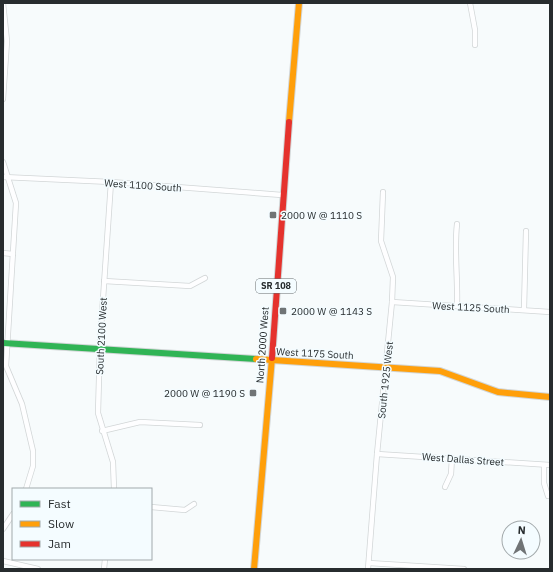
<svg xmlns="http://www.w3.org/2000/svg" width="553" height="572" viewBox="0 0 553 572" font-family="'IBM Plex Sans',sans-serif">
  <rect width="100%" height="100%" fill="#f7fbfc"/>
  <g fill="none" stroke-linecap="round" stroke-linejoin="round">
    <defs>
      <g id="street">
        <path d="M470 3 475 30V45"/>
        <path d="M3 99 7 41 3 3"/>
        <path d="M3 162 16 203 6 366 22 404 33 451V466L26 489"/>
        <path d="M3 177 111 182 282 195"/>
        <path d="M111 182 100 343 98 413 113 462 114 489"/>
        <path d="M3 253 13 254"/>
        <path d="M104 281 190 286 205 278"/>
        <path d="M392 302 550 312"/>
        <path d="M457 306C458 278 454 251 457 224"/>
        <path d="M524 309 526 231"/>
        <path d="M102 431 140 422 200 425"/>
        <path d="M377 454 550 465"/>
        <path d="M544 465V483L548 496"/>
        <path d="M445 487 451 474 452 458"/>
        <path d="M151 507 185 510 194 504"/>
        <path d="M3 529 13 514"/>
        <path d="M3 561 38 569"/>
        <path d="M369 563 464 569"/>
        <path d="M104 569 105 559"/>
        <path d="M368 569 377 454 392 302 393 277 381 241 383 192"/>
      </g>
      <path id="fast" d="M3 343 256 359"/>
      <g id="slow">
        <path d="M289 122 299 3"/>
        <path d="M256 359 440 371 498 392 550 397"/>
        <path d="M254 569 272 358"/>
      </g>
      <path id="jam" d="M272 358 289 122"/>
    </defs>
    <use href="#street" stroke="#d2d6d7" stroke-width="6"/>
    <use href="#fast" stroke="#d2d6d7" stroke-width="8"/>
    <use href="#slow" stroke="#d2d6d7" stroke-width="8"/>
    <use href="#jam" stroke="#d2d6d7" stroke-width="8"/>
    <use href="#street" stroke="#fefeff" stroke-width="4.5"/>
    <use href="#fast" stroke="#30b455" stroke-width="6"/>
    <use href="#slow" stroke="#ff9f0a" stroke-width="6"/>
    <use href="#jam" stroke="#e5322d" stroke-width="6"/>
  </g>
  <g fill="#707476" stroke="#f4fcff" stroke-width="1.5">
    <rect x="269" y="211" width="8" height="8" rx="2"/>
    <rect x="279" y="307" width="8" height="8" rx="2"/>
    <rect x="249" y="389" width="8" height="8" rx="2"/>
  </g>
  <g text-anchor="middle" stroke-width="3" stroke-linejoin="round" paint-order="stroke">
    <rect fill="#f4fcff" stroke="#646a6d" stroke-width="1" x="256" y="279" width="40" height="14" rx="3"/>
    <g font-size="9" font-weight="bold" fill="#272c2e">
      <text x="276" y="289">SR 108</text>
    </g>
    <g font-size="10" fill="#272c2e" stroke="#f4fcff">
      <text transform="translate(143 185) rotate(4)" y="4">West 1100 South</text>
      <text transform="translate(471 307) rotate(3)" y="4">West 1125 South</text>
      <text transform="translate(101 336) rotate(-87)" y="4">South 2100 West</text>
      <text transform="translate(262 345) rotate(-86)" y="4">North 2000 West</text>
      <text transform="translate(315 353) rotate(3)" y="4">West 1175 South</text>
      <text transform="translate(385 380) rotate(-84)" y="4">South 1925 West</text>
      <text transform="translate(463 459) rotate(4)" y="4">West Dallas Street</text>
    </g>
    <g font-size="10" fill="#272c2e" stroke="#f4fcff" text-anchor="start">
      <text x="281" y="219">2000 W @ 1110 S</text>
      <text x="291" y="315">2000 W @ 1143 S</text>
      <text x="245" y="397" text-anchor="end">2000 W @ 1190 S</text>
    </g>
  </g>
  <rect width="553" height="572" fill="none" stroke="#272c2e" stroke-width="8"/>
  <rect x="12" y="488" width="140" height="72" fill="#f4fcff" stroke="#a2a9ab"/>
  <rect x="20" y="501" width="20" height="6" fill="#30b455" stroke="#a2a9ab"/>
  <text x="48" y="508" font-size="12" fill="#272c2e">Fast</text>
  <rect x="20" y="521" width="20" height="6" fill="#ff9f0a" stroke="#a2a9ab"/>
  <text x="48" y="528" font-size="12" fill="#272c2e">Slow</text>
  <rect x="20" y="541" width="20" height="6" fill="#e5322d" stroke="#a2a9ab"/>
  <text x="48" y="548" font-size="12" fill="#272c2e">Jam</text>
  <g transform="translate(521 540) rotate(4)"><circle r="19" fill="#f4fcff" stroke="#a2a9ab"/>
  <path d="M0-3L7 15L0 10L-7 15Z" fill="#707476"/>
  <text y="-6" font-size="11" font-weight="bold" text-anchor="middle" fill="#272c2e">N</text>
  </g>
</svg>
